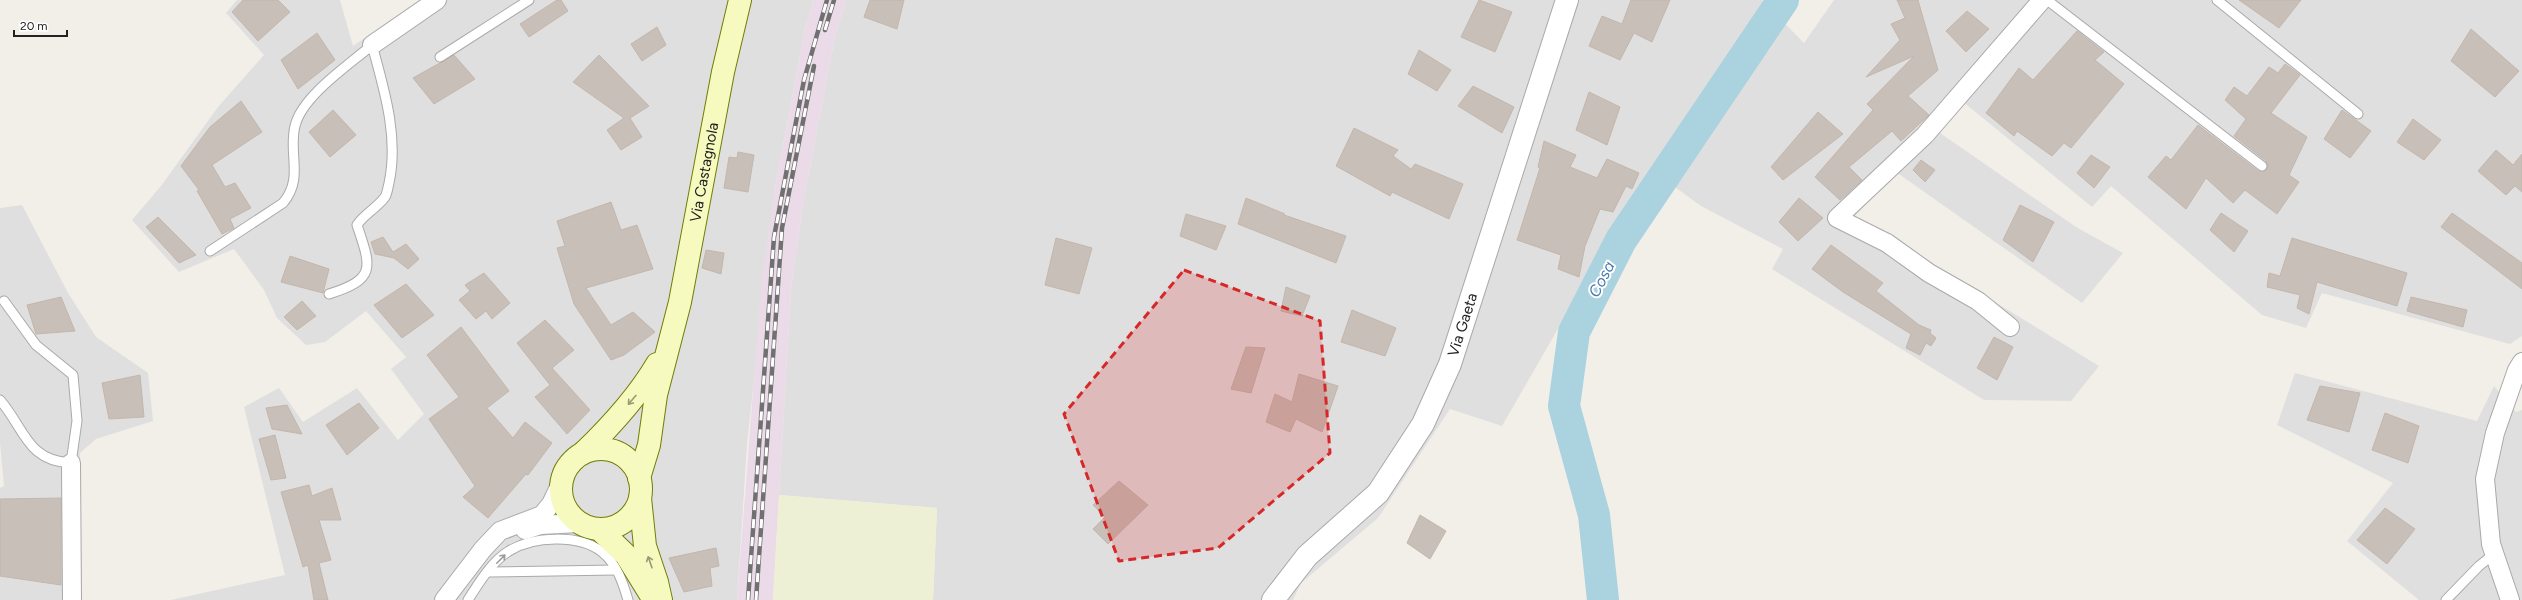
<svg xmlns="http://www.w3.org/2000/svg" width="2522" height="600" viewBox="0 0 2522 600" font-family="Figtree,sans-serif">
  <rect width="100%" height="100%" fill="#f2efe9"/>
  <g fill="#e0dfdf">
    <path d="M237 0H340L353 46 420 0H814L805 29 774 193 747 445 737 600H171L285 575 244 407 279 388 303 422 357 388 398 440 424 414 391 369 406 357 366 311 325 342 306 345 277 318 264 290 234 249 179 272 132 220 161 186 218 107 264 55 226 13Z"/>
    <path d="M846 0H1762L1804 43 1834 0H2522V336L2510 344 2322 293 2306 328 2262 315 2111 186 2092 207 1962 101 1940 133 2076 227 2123 253 2082 303 1896 172 1855 216 2099 366 2071 401 1984 400 1772 269 1783 249 1701 206 1650 169 1502 426 1450 409 1378 518 1301 583 1293 600H933L937 508 779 495 791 289 804 198 835 36Z"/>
    <path d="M22 205 68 293 96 337 148 373 153 421 96 439 80 453 82 600H0V488L4 486 0 443V208Z"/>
    <path d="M2295 373 2477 421 2494 386 2516 412 2522 410V600H2419L2347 541 2393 483 2277 425Z"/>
  </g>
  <path fill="#ebdbe8" d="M814 0H846L835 36 804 198 791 289 773 600H737L761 286 774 193 805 29Z"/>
  <path fill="#eef0d5" d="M779 495 937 508 933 600H773Z"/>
  <path fill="#e2e2e2" d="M547 533 580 535 601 543 621 558 644 600H461L483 566 502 547 520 538Z"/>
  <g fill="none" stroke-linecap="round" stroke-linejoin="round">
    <path stroke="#aad3df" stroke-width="32" d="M1603 600 1594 515 1564 406 1574 332 1621 240 1783 0"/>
  </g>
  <g fill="#c7bfb8" stroke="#c4b6ab">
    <path d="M243 0H278L290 12 258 41 232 12Z"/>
    <path d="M557 0H561L568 11 529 37 520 24Z"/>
    <path d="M870 0H904L897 29 864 17Z"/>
    <path d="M1479 0 1512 12 1495 52 1461 37Z"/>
    <path d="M1631 0H1670L1652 42 1634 33 1620 60 1589 46 1602 16 1622 24Z"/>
    <path d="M1897 0H1918L1938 70 1908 96 1929 115 1901 141 1892 131 1849 167 1862 180 1840 200 1815 177 1873 110 1867 104 1914 56 1866 77 1900 40 1891 24 1905 18Z"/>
    <path d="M2239 0H2301L2279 28Z"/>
    <path d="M1967 11 1989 29 1966 52 1946 31Z"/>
    <path d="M657 27 666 45 642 61 631 44Z"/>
    <path d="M2471 29 2519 71 2495 97 2451 61Z"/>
    <path d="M2077 31 2104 52 2095 60 2124 84 2071 148 2064 143 2052 156 2017 131 2014 136 1986 113 2019 68 2033 80Z"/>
    <path d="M317 33 335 60 298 89 281 60Z"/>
    <path d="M1419 50 1451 70 1437 91 1408 74Z"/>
    <path d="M454 55 475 79 434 104 413 78Z"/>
    <path d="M599 55 649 106 630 118 642 137 621 150 607 130 624 118 573 82Z"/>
    <path d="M2285 64 2300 75 2271 113 2307 137 2289 175 2299 182 2277 214 2245 190 2233 203 2206 178 2186 209 2148 177 2166 156 2171 160 2198 125 2258 171 2266 170 2268 166 2266 161 2234 136 2246 119 2225 100 2234 87 2247 96 2269 67 2278 73Z"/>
    <path d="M1473 86 1514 107 1502 133 1458 106Z"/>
    <path d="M1589 92 1620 107 1607 145 1576 130Z"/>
    <path d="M241 101 262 132 212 165 225 187 235 183 251 208 230 219 234 228 222 234 197 191 199 190 181 166 210 127Z"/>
    <path d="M333 110 356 135 330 157 309 132Z"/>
    <path d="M2342 110 2371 131 2350 158 2324 139Z"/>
    <path d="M1818 112 1843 134 1783 180 1771 167Z"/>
    <path d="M2413 119 2441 140 2424 160 2397 142Z"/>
    <path d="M1354 128 1398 150 1393 156 1411 169 1415 164 1463 184 1449 219 1392 192 1390 196 1336 166Z"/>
    <path d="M1544 141 1576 155 1570 167 1597 178 1607 159 1639 173 1632 189 1626 186 1613 212 1600 209 1585 246 1579 277 1558 269 1561 255 1517 240 1540 168 1538 167Z"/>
    <path d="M2496 150 2513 165 2522 154V192L2515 186 2506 195 2478 171Z"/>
    <path d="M738 152 754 155 748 192 724 188 729 157 737 158Z"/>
    <path d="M2091 155 2110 167 2094 188 2077 173Z"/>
    <path d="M1921 160 1935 170 1925 182 1913 170Z"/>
    <path d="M1246 198 1285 214 1284 215 1346 236 1336 263 1238 224Z"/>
    <path d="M1799 198 1823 218 1798 241 1779 222Z"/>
    <path d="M611 202 621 230 637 225 653 269 586 288 611 325 633 312 655 332 624 355 611 360 574 304 557 248 565 246 557 221Z"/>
    <path d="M2020 205 2054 222 2033 262 2003 240Z"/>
    <path d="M2221 213 2248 231 2234 252 2210 230Z"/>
    <path d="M2452 213 2522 263V289L2441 227Z"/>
    <path d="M1186 214 1226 226 1216 250 1180 236Z"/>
    <path d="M158 217 196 255 179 263 146 227Z"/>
    <path d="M383 237 393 252 406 244 419 259 408 269 394 258 375 254 371 242Z"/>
    <path d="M1056 238 1092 248 1079 294 1045 285Z"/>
    <path d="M2292 238 2407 273 2397 306 2317 282 2309 314 2297 308 2300 295 2267 287 2269 273 2280 276Z"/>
    <path d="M1831 245 1883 283 1876 291 1919 325 1931 330 1930 333 1936 338 1931 346 1926 343 1920 355 1906 348 1911 334 1843 292 1812 269Z"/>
    <path d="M706 250 724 253 721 274 702 268Z"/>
    <path d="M290 256 329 269 323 293 281 282Z"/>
    <path d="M484 273 510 303 492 319 486 311 476 319 459 300 470 291 465 285Z"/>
    <path d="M406 284 434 315 402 338 374 305Z"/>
    <path d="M1286 287 1310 296 1302 316 1281 311Z"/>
    <path d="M61 297 75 331 36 334 27 305Z"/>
    <path d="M2411 297 2467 310 2463 327 2407 311Z"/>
    <path d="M302 301 316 316 297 330 284 317Z"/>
    <path d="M1352 310 1396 328 1385 356 1341 342Z"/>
    <path d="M545 320 574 350 552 368 590 410 567 434 535 397 550 385 517 343Z"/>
    <path d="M461 327 509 391 487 408 513 438 525 422 552 443 528 475 526 474 488 518 463 497 475 486 429 419 459 397 427 355Z"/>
    <path d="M1994 337 2013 347 1997 380 1977 368Z"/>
    <path d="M1246 347 1265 348 1251 393 1231 389Z"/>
    <path d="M1299 374 1338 386 1322 432 1296 419 1290 432 1266 422 1275 394 1292 402Z"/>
    <path d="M140 375 144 417 109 419 102 383Z"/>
    <path d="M2320 386 2360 393 2349 432 2307 420Z"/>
    <path d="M359 403 379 428 347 455 326 425Z"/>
    <path d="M287 405 302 434 272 429 266 408Z"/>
    <path d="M2385 413 2419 426 2408 463 2372 450Z"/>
    <path d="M275 435 286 478 271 480 259 439Z"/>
    <path d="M1119 481 1148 505 1108 544 1093 529 1105 517 1093 505Z"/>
    <path d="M309 485 312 496 332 488 341 520H319L331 560 319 563 328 600H314L308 565 303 567 281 492Z"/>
    <path d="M61 498V585L0 576V499Z"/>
    <path d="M2385 508 2415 529 2387 564 2357 540Z"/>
    <path d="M1420 515 1446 531 1430 559 1407 543Z"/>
    <path d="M716 548 719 566 710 568 712 586 684 592 669 558Z"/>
  </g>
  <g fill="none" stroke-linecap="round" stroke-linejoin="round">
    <defs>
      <g id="service">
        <path d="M2047 0 2262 166"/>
        <path d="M2217 0 2358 114"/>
        <path d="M440 57 529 0"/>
        <path d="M210 251 283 203C304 178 288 154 295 126 302 96 349 65 372 45 384 89 399 137 389 183 388 187 387 194 385 197 377 208 364 214 357 225 371 267 377 279 329 294"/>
        <path d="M0 400C25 429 27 461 71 463L77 421 73 375 36 345 4 301"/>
        <path d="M488 572 616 570"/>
        <path d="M468 600C478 584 492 561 509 551 533 536 579 534 602 552 617 564 623 583 628 600"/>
        <path d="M2446 600 2479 566 2494 554"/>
      </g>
      <g id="minor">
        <path d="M372 45 437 0"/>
        <path d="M2010 327 1978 301 1929 273 1887 243 1837 218 1925 135 2042 0"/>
        <path d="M71 463 72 600"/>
        <path d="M525 530 541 525 579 523"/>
        <path d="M444 600 483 549 500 531 542 515 551 504 561 483"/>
        <path d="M2510 600 2491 544 2485 479 2495 433 2517 370 2522 362"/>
      </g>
      <g id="tertiary">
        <path id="s1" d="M1273 600 1307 556 1378 493 1423 424 1450 364 1567 0"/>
      </g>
      <g id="secondary">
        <circle cx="601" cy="489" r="40"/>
        <path d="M583 453C611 426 637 398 657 364"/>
        <path id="s2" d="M639 478 649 445 656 395 680 302 723 72 740 0"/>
        <path d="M640 498 645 546 657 582 661 600"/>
        <path d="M599 529 626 555 652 597"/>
      </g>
    </defs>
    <use href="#service" stroke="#a9a9a9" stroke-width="11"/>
    <use href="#minor" stroke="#a9a9a9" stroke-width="20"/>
    <use href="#tertiary" stroke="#a9a9a9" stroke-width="24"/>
    <use href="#secondary" stroke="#707d05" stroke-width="24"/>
    <use href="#service" stroke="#fff" stroke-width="9"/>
    <use href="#minor" stroke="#fff" stroke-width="18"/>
    <use href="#tertiary" stroke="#fff" stroke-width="22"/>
    <use href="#secondary" stroke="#f7fabf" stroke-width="22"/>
    <defs>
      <g id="rail">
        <path d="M825 30 834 0"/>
        <path d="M748 600 774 237 804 80 827 0"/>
        <path d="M756 600 782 228 814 66"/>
      </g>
    </defs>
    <use href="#rail" stroke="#707070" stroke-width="4.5"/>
    <use href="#rail" stroke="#fff" stroke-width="3" stroke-dasharray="9" stroke-linecap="butt"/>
  </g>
  <defs><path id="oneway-shaft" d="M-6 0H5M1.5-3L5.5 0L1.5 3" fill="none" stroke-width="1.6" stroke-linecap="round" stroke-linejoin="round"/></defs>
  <g stroke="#979978">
    <use href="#oneway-shaft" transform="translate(632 400) rotate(130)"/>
    <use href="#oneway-shaft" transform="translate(650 562) rotate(-109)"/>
  </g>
  <use stroke="#9c9c9c" href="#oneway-shaft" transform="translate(501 559) rotate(-45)"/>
  <path fill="#d62828" fill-opacity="0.2" stroke="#d62828" stroke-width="3" stroke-dasharray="8 5" stroke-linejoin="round" d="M1184 270 1320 321 1330 453 1218 548 1119 561 1064 414Z"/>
  <g text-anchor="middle" stroke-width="4" stroke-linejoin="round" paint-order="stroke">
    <g font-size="15" fill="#222" stroke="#fff">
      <text dy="5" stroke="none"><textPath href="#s2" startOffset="313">Via Castagnola</textPath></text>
      <text dy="5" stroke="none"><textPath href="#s1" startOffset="340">Via Gaeta</textPath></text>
    </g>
    <g font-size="16" font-style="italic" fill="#4a7aab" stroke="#fff">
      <text transform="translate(1601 279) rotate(-63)" y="6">Cosa</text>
    </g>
  </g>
  <path d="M14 30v6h53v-6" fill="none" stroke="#222222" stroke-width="2"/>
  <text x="20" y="30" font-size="12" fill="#222222" stroke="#ffffff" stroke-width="3" paint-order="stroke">20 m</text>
</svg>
